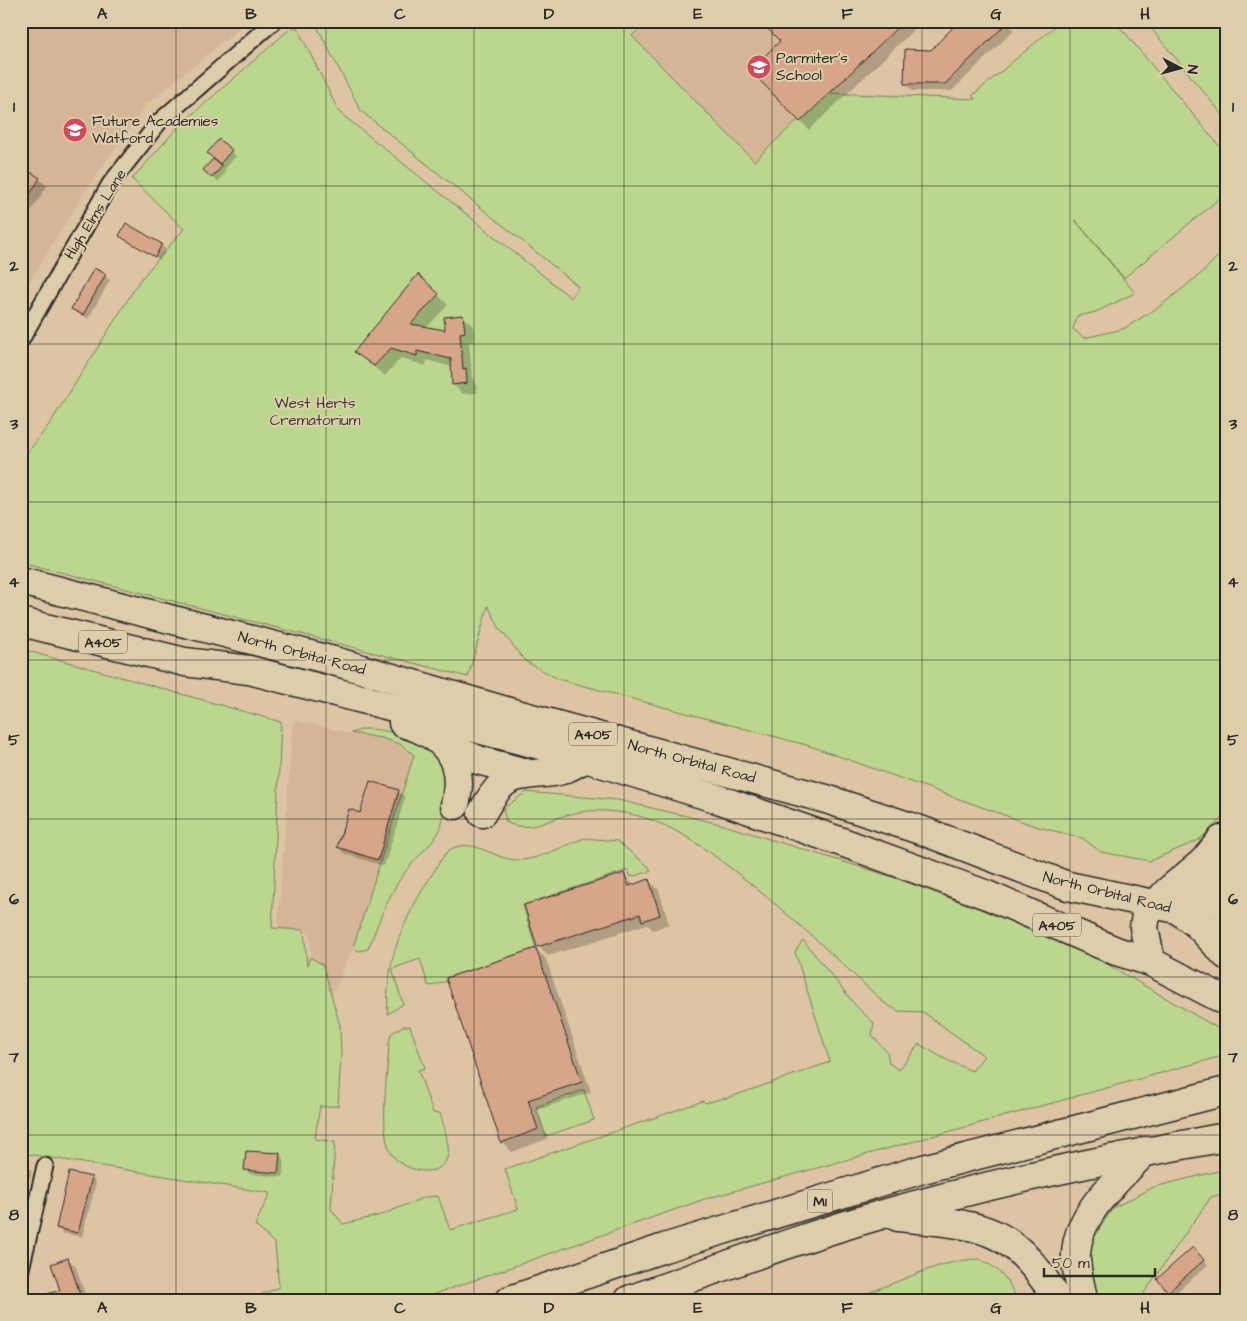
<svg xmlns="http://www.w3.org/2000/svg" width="1247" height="1321" viewBox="0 0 1247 1321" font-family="'Architects Daughter',sans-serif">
  <rect width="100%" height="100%" fill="#ddc5a3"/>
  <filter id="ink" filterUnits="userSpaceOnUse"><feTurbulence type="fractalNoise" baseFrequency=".02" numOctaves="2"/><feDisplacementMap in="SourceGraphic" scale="10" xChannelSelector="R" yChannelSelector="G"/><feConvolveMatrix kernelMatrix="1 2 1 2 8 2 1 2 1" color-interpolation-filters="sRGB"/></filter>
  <g filter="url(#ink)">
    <g fill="#d4b697">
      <path d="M21 21H248L145 106 83 195 21 296Z"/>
      <path d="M647 21H900L882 41 754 161 632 36Z"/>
      <path d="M293 720 358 735 381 738 400 745 414 755 353 948 332 996 315 995 309 933 277 932Z"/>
    </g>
    <g fill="#bbd68d" stroke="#73805c">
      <path d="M314 21H647L632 36 754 161 827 93 975 99 972 96 1061 21H1115L1226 154V193L1124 278 1075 220 1135 293 1096 312 1077 316 1073 329 1084 338 1123 329 1159 307 1203 272 1226 248V814L1199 840 1150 861 1101 852 1082 838 1035 826 810 746 558 679 525 661 500 629 488 606 468 677 21 562V461L51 422 140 280 184 229 132 179 179 126 290 29 297 27 339 112 571 298 578 286 361 111Z"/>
      <path d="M1145 21H1226V119Z"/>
      <path d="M21 649 281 722 272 928 304 930 307 966 310 957 323 965 340 1026 341 1056 338 1106 321 1107 320 1105 315 1139 335 1142 331 1209 343 1224 381 1215 425 1197 438 1196 450 1230 518 1209 505 1169 703 1101 705 1103 724 1098 725 1099 830 1062 795 952 803 940 857 1007 874 1023 872 1035 887 1052 889 1063 899 1070 919 1044 945 1059 972 1071 984 1056 923 1012 898 1011 884 1003C842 963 801 925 757 889 715 856 671 817 616 812 601 810 585 810 571 814 547 819 530 834 506 822L503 809 526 792 618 800 720 824 890 876 1069 942 1226 1033V1055L705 1199 418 1300H249L279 1287 275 1244 255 1225 270 1193 21 1153Z"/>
      <path d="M364 729C412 730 455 753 444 808 443 814 443 824 440 830 432 845 416 857 406 871 388 894 379 922 368 949L359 951 353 948 414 755 400 744 381 738 351 733Z"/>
      <path d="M585 838 617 841 649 867 651 871 631 877 628 870 523 905 536 948 446 978 447 981 431 986 428 985 420 959 392 969 403 1004 388 1014C384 961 404 919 431 876 437 867 445 850 455 847 480 840 495 861 520 860 538 860 567 844 585 838Z"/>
      <path d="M403 1026H410L425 1068 418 1070 433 1113H440C443 1122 450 1147 448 1155 442 1182 399 1171 390 1151 379 1127 388 1070 389 1043L391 1034Z"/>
      <path d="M584 1090 594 1120 546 1136 536 1107Z"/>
      <path d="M1226 1169V1193L1211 1197 1144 1293 1151 1300H1100L1091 1286 1087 1247 1113 1208 1154 1187Z"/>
      <path d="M979 1259C1001 1270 1007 1277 1017 1300H843C889 1290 932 1260 979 1259Z"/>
    </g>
    <g fill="#0003">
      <path d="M762 21H923L809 130 752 70 782 41Z"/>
      <path d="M1006 21 1014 30 952 91H912L905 83 931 51Z"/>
      <path d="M219 141 236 156 224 170 226 172 218 182 205 170 214 159Z"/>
      <path d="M21 173 39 179 47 186 30 213 21 207Z"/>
      <path d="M121 236 161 245 166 250 160 260Z"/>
      <path d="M95 269 110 280 88 319 73 308Z"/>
      <path d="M438 295 448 305 426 328 447 332 463 316 473 326 475 342H469L472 377 475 380 477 393 463 394 453 384 452 367 427 360 426 366 401 358 385 376 355 352Z"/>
      <path d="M398 791 405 798 384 866 345 854 338 847 361 814Z"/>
      <path d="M624 874 634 886 649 881 659 890 669 924 653 930 647 924 548 956 539 947 525 906Z"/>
      <path d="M536 949 546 959 591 1092 537 1110 547 1139 512 1152 502 1142Z"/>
      <path d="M279 1154 284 1159 283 1177 250 1174 245 1170Z"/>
      <path d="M21 1162 32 1170 21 1212Z"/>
      <path d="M92 1178 96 1183 82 1237 62 1233 57 1228Z"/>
      <path d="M1198 1254 1208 1265 1173 1295 1169 1291Z"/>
      <path d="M68 1259 76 1267 87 1300H41L61 1291Z"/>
    </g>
    <g fill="#d7a689" stroke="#2b2b2b">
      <path d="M760 21H904L800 122 750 70 780 41Z"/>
      <path d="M959 21H1009L945 84H904L905 49 931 50Z"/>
      <path d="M219 139 232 150 220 164 207 153Z"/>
      <path d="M213 159 222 166 212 178 203 170Z"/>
      <path d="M27 170 40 178 21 208V180Z"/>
      <path d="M126 223 162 244 155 257 119 236Z"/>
      <path d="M94 268 106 274 83 315 71 309Z"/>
      <path d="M418 274 439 294 411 324 445 330 444 317 463 315 465 332 460 333 463 369 466 368 467 383 452 385 451 359 417 351V356L391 348 374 366 354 352Z"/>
      <path d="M370 781 399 790 378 860 337 847 349 809 360 813Z"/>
      <path d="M624 873 629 886 649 879 660 915 642 921 640 914 537 947 524 905Z"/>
      <path d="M536 948 582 1082 528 1100 538 1129 501 1143 446 978Z"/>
      <path d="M246 1151 280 1153 278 1173 244 1170Z"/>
      <path d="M69 1172 92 1177 78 1233 56 1228Z"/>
      <path d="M1193 1247 1204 1260 1168 1292 1157 1279Z"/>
      <path d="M68 1258 82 1300H39L38 1297 60 1290 51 1264Z"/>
    </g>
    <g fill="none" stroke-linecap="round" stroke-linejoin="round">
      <defs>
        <g id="street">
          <path d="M21 340 110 184 160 121 274 21"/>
          <path d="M21 1269 45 1166"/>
        </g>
        <g id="highway">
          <path d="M21 581 334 661 502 710 826 799 923 831 1068 886 1177 909 1197 924 1226 955"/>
          <path d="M21 622 185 662 249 670 335 692 559 750 715 798 842 842 987 895 1116 951 1151 962 1226 1001"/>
          <path d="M403 723C445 735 466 760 455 805"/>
          <path d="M449 751 459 752 478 760 526 773"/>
          <path d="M482 813C505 772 511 777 553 772 564 771 576 763 586 758"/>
          <path d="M1226 870 1220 898 1226 920"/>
          <path d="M1197 924 1196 895 1203 862"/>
          <path d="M1151 962 1144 928 1146 915 1168 891 1203 862 1221 840 1226 838"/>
          <path d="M898 1217C983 1226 1009 1223 1058 1300"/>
          <path d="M510 1300 664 1248 923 1169 1226 1091"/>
          <path d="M629 1300C712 1271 796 1239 880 1215 993 1182 1109 1158 1226 1137"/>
          <path d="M1083 1300C1081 1284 1075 1270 1076 1254 1078 1211 1118 1181 1145 1151"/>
        </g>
      </defs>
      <use href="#street" stroke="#2b2b2b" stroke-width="19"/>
      <use href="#highway" stroke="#2b2b2b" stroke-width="31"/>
      <use href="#street" stroke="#decdaa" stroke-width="15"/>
      <use href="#highway" stroke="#decdaa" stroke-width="28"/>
    </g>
  </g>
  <path fill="none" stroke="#2b2b2b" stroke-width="1" stroke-opacity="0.55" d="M176 21V1300M326 21V1300M474 21V1300M624 21V1300M772 21V1300M922 21V1300M1070 21V1300M21 186H1226M21 344H1226M21 502H1226M21 660H1226M21 819H1226M21 977H1226M21 1135H1226"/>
  <defs>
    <symbol id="school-disc" viewBox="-11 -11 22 22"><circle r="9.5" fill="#d1495b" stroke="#decdaa"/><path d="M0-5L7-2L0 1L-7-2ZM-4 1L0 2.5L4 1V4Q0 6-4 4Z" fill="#fff"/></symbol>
  </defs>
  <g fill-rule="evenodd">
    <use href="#school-disc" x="745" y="53" width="28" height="28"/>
    <use href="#school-disc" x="61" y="116" width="28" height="28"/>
  </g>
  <g text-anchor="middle" stroke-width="4" stroke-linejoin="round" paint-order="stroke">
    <g fill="#decdaa" stroke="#615c51" stroke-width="1">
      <rect x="79" y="630.5" width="48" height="23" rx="4"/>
      <rect x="569" y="722.5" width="48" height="23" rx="4"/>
      <rect x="1033" y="913.5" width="48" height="23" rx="4"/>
      <rect x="807.5" y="1189.5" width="25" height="23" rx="4"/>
    </g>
    <g font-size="14" font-weight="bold" fill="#2b2b2b">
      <text x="103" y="647">A405</text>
      <text x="593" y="739">A405</text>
      <text x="1057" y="930">A405</text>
      <text x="820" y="1206">M1</text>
    </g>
    <g font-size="15" fill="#2b2b2b" stroke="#decdaa" text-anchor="start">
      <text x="776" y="63">Parmiter's<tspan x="776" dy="17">School</tspan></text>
      <text x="92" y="126">Future Academies<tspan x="92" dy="17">Watford</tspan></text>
    </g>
    <g font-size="15" fill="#2b2b2b" stroke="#decdaa">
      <text transform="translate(95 214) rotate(-58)" y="5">High Elms Lane</text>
      <text transform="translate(302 653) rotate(15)" y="5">North Orbital Road</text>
      <text transform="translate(692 761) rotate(15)" y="5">North Orbital Road</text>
      <text transform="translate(1107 892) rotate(14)" y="5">North Orbital Road</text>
    </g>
    <g font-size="15" fill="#393c35" stroke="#decdaa">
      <text x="315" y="408">West Herts<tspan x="315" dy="17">Crematorium</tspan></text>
    </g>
  </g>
  <rect width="1247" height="1321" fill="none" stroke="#decdaa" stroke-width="55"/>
  <g transform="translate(1180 68) rotate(96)" stroke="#decdaa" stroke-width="4" paint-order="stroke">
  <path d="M0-4L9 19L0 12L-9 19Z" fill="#2b2b2b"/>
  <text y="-8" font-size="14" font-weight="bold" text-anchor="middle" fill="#2b2b2b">N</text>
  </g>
  <path d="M1044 1268v8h111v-8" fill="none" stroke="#2b2b2b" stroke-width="2.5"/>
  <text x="1052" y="1268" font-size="15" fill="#2b2b2b" stroke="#decdaa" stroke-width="4" paint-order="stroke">50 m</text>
  <rect x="28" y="28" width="1192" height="1266" fill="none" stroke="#2b2b2b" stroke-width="2"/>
  <g font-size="16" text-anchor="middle" font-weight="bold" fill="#2b2b2b">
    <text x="102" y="19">A</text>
    <text x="251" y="19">B</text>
    <text x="400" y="19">C</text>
    <text x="549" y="19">D</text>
    <text x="698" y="19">E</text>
    <text x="847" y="19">F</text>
    <text x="996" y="19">G</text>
    <text x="1145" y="19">H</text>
    <text x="14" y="112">1</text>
    <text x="1233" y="112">1</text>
    <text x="14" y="271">2</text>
    <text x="1233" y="271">2</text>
    <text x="14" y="429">3</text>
    <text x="1233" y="429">3</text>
    <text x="14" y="587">4</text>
    <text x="1233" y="587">4</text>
    <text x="14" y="745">5</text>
    <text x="1233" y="745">5</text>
    <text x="14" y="904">6</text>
    <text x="1233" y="904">6</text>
    <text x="14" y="1062">7</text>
    <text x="1233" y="1062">7</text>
    <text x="14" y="1220">8</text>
    <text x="1233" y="1220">8</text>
    <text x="102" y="1313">A</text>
    <text x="251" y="1313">B</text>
    <text x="400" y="1313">C</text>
    <text x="549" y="1313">D</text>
    <text x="698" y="1313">E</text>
    <text x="847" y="1313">F</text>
    <text x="996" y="1313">G</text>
    <text x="1145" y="1313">H</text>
  </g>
</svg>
